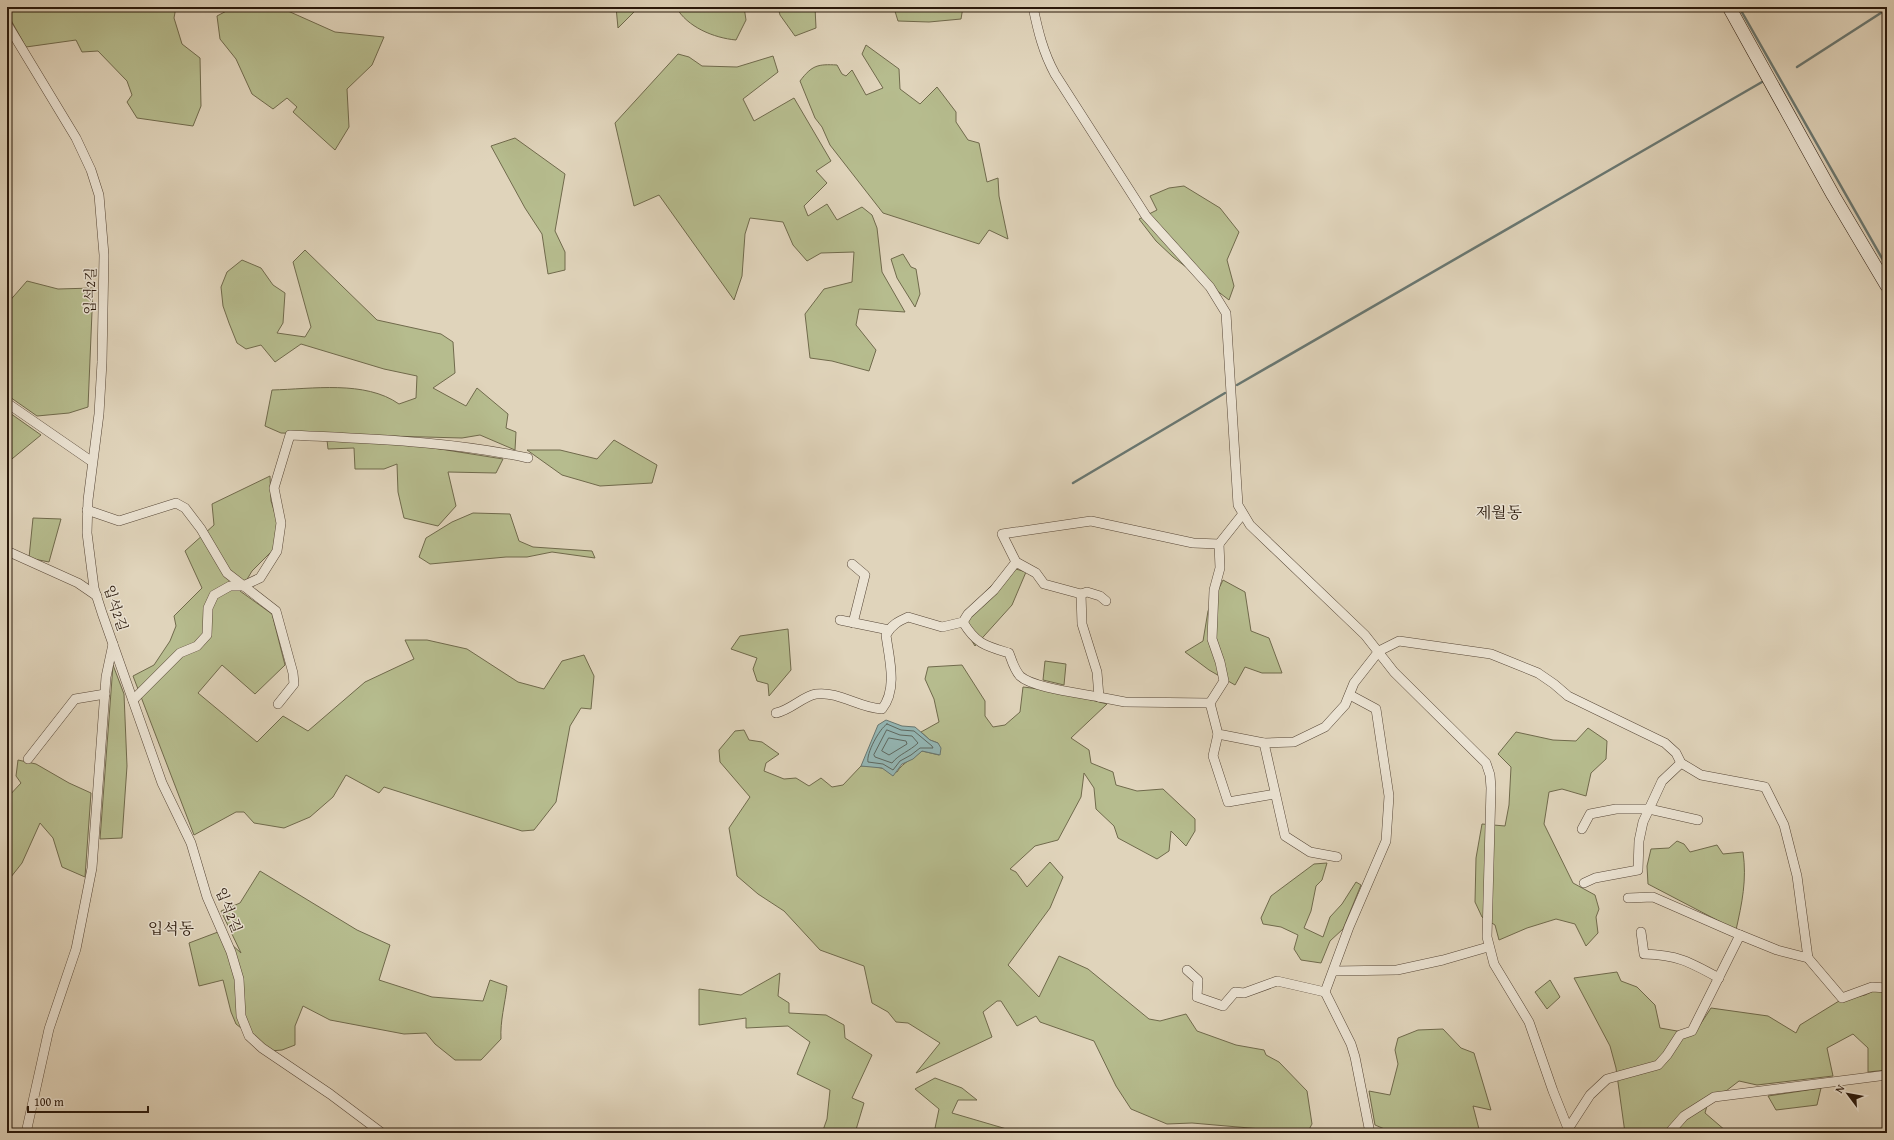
<svg xmlns="http://www.w3.org/2000/svg" width="1894" height="1140" viewBox="0 0 1894 1140" font-family="'Gentium Book Plus','Noto Serif KR',serif">
  <rect width="100%" height="100%" fill="#e0d4bb"/>
  <filter id="stains"><feTurbulence type="fractalNoise" baseFrequency=".005" numOctaves="4"/><feColorMatrix values="0 0 0 0 .2 0 0 0 0 .09 0 0 0 0 .02 0 0 0 .5 -.17"/></filter>
  <radialGradient id="worn" r=".72"><stop offset=".6" stop-color="#630" stop-opacity="0"/><stop offset="1" stop-color="#630" stop-opacity=".3"/></radialGradient>
  <g fill="#b6bc8e" stroke="#706a4c">
    <path d="M7 7H176L174 18 182 44 200 58 201 106 193 126 137 118 127 102 132 95 127 81 98 51 82 52 76 40 26 47 7 13Z"/>
    <path d="M234 7H279L335 32 384 37 372 65 347 89 349 127 335 150 293 112 297 107 287 98 273 109 252 94 236 59 220 39 217 16Z"/>
    <path d="M616 7H639L618 28Z"/>
    <path d="M676 7H744L746 20 736 40C714 38 687 27 676 7Z"/>
    <path d="M778 7H815L816 28 795 36 780 15Z"/>
    <path d="M892 7H963L961 19 929 22 898 21 894 8Z"/>
    <path d="M866 45 899 69 900 89 920 104 937 87 956 112V122L968 140 979 143 987 182 998 178 999 196 1008 239 989 230 979 244 883 213 830 145 822 127 815 118 800 81C812 65 818 64 837 65L842 74 846 76 852 70 866 95 883 88 862 54Z"/>
    <path d="M678 54 689 57 702 66 737 67 773 56 778 72 743 99 754 121 794 98 831 161 816 171 827 183 804 206 808 216 827 204 837 220 862 207 872 215 877 228 882 272 905 312 859 309 856 325 876 350 869 371 832 361 810 358 805 314 824 289 852 282 854 252 821 253 807 261 793 245 783 222 750 218 745 234 742 276 734 300 659 195 634 206 615 123Z"/>
    <path d="M515 138 565 174 555 231 565 252V270L548 274 542 234 525 208 491 146Z"/>
    <path d="M1184 186 1220 208 1239 232 1227 260 1234 286 1229 300 1173 257 1156 241 1139 219 1157 210 1150 196 1169 188Z"/>
    <path d="M305 250 377 320 441 334 453 342 455 373 433 388 466 406 477 388 508 414 506 428 516 432 515 450 480 435 462 438 425 437 281 433 265 426 272 390C312 389 365 380 399 404L416 398 417 376 384 369 301 344 275 362 261 345 246 349 237 343 229 323 223 306 221 287 227 272 242 260 261 268 273 285 285 293 283 323 277 333 305 337 311 327 293 262Z"/>
    <path d="M903 254 911 267 916 269 920 294 915 307 897 278 891 259Z"/>
    <path d="M27 281 58 289 93 288 88 407 69 413 37 416 7 395V304Z"/>
    <path d="M7 411 41 435 7 463Z"/>
    <path d="M327 440 421 446 503 459 496 473 448 472 456 506 438 526 404 518 398 492 397 464 384 469H355L354 448 328 449Z"/>
    <path d="M614 440 657 465 652 483 600 486 562 475 527 450H560L597 459Z"/>
    <path d="M270 476 271 501 279 526 274 549 252 571 240 591 272 614 285 665 255 694 222 665 198 693 257 742 283 716 308 731 365 682 414 659 405 640H427L467 649 518 682 544 689 562 661 584 655 594 676 591 709 581 708 570 726 556 802 534 830 522 831 384 787 379 793 346 775 333 797 310 817 284 828 254 823 244 812H236L194 835 133 676 154 665 170 641 176 626 174 616 202 588 185 551 214 525 212 504Z"/>
    <path d="M473 513 510 514 519 541 533 547 592 551 595 558 552 552 527 557H506L430 564 419 557 426 538 452 522Z"/>
    <path d="M33 518 61 519 49 562 29 558Z"/>
    <path d="M1009 567 1026 572 1012 605 975 646 959 620Z"/>
    <path d="M1223 580 1245 592 1251 631 1269 638 1282 673H1262L1245 667 1235 685 1209 670 1185 652 1203 641 1208 611Z"/>
    <path d="M788 629 791 670 769 696 768 684 757 681 753 669 757 658 731 649 740 636Z"/>
    <path d="M1045 661 1066 664 1064 685 1043 680Z"/>
    <path d="M113 665 124 694 127 766 122 838 100 839Z"/>
    <path d="M962 665 985 701V716L993 727 1005 725 1020 712 1023 687 1056 691 1107 704 1071 738 1089 750 1091 763 1113 772 1116 785 1137 791 1163 789 1195 819V831L1186 846 1171 831 1169 851 1157 859 1118 838 1114 826 1096 809 1094 788 1084 773 1081 797 1058 840 1035 846 1010 869 1016 872 1027 887 1050 862 1063 877 1050 908 1008 965 1039 997 1059 956 1088 969 1149 1019 1160 1021 1186 1014 1197 1031 1236 1045 1264 1050 1266 1055 1279 1062 1307 1091 1312 1124 1307 1133 1192 1123 1167 1124 1131 1109 1116 1086 1094 1041 1040 1022 1036 1016 1017 1026 1001 1001H997L983 1012 992 1037 916 1073 940 1043 908 1023 896 1022 888 1012 872 1003 864 966 820 950 784 911 758 894 737 876 729 828 750 797 720 762 719 750 735 731 744 730 749 740 762 742 779 754 766 763 764 771 784 779 796 778 809 786 821 778 832 787 843 785 861 766H873L897 772C903 762 913 759 922 751L939 755 938 743 930 740 921 732 939 722 934 699 925 679 928 667Z"/>
    <path d="M1588 728 1607 741 1606 759 1591 773 1586 796 1562 789 1549 792 1544 824 1573 883 1595 895 1599 909 1596 917 1598 933 1586 946 1575 924 1556 919 1527 928 1499 940 1495 925 1482 917 1475 902 1476 858 1482 824 1505 826 1509 805 1511 767 1498 754 1516 732 1553 740 1576 741Z"/>
    <path d="M18 760 36 764 69 783 91 793 85 877 62 867 53 838 40 823 22 863 7 882V798L21 783 16 776Z"/>
    <path d="M1677 841 1684 844 1690 852 1717 845 1723 854 1743 852C1747 880 1742 903 1736 930L1648 884 1647 866 1651 849 1669 848Z"/>
    <path d="M1327 863 1322 880 1316 886 1311 911 1304 928 1323 937 1330 917 1342 904 1356 882 1361 885 1343 929 1330 941 1321 963 1301 960 1294 949 1298 935 1281 927 1263 924 1261 918 1271 896 1314 864Z"/>
    <path d="M260 871 357 930 390 945 379 980 432 997 483 1001 490 980 507 986C505 1004 500 1021 501 1039L481 1060H455L435 1044 426 1033 404 1034 330 1020 303 1006 295 1026V1045L282 1050 270 1051 236 1024 231 1012 223 980 199 986 189 943 218 932 241 953 221 911 240 903Z"/>
    <path d="M1617 972 1621 981 1637 987 1655 1005 1660 1028 1694 1034 1711 1008 1768 1016 1796 1033 1800 1025 1839 1001 1865 995 1875 990 1887 991V1070L1868 1072V1048L1853 1034 1827 1048 1833 1076 1757 1085 1739 1081 1726 1091 1710 1095 1705 1113 1726 1131 1734 1133H1625L1616 1068 1610 1046 1574 978Z"/>
    <path d="M780 973 778 996 789 1003V1013L826 1015 844 1025 845 1038 872 1055 852 1098 864 1103 855 1133H822L827 1119 830 1090 797 1074 810 1042 788 1026 746 1028V1018L699 1025V989L741 995Z"/>
    <path d="M1550 980 1560 997 1547 1009 1535 992Z"/>
    <path d="M1443 1029 1461 1048 1474 1053 1491 1110 1473 1106 1480 1133H1394L1375 1125 1369 1091 1390 1095 1398 1064 1395 1050 1398 1038 1418 1030Z"/>
    <path d="M935 1078 962 1088 977 1100H958L952 1113 1010 1130 1002 1133H934L939 1109 915 1089Z"/>
    <path d="M1821 1088 1817 1105 1776 1110 1768 1096Z"/>
  </g>
  <path fill="#94b7b5" stroke="#697771" d="M886 720 902 726 915 727 930 740 938 743 941 748 940 755 922 751 913 759 902 764 893 776 882 768 861 766 878 725Z"/>
  <g fill="none" stroke-linecap="round" stroke-linejoin="round">
    <g stroke="#5e6860" stroke-width="1">
      <path d="M887 724 901 730 914 731 932 746 933 748H920L911 755 900 761 893 770 883 764 868 762C866 754 879 729 887 724Z"/>
      <path d="M887 730 900 735 912 736 918 743C910 751 899 754 892 763L875 757 874 755Z"/>
      <path d="M889 738 906 741 907 744 889 755 882 751Z"/>
    </g>
    <g stroke="#697771" stroke-width="2.5">
      <path d="M1739 7 1887 267"/>
      <path d="M1797 67 1887 9"/>
      <path d="M1237 385 1762 82"/>
      <path d="M1073 483 1225 393"/>
    </g>
    <defs>
      <g id="street">
        <path d="M1033 7C1038 31 1043 52 1055 74L1146 216 1210 287 1226 313 1238 505 1250 525 1365 635 1394 672 1486 763 1490 775 1491 788 1487 937 1494 964 1529 1022 1553 1091 1569 1131"/>
        <path d="M7 24 76 138 91 170 99 195 104 255 102 362 99 414 88 500 87 533 94 588 102 613 162 783 191 843 207 897 231 952 239 979 241 1016 249 1036 262 1048 330 1094 382 1133"/>
        <path d="M7 403 91 461"/>
        <path d="M87 510 119 521 176 503 185 508 201 529 227 573 276 611 293 673 294 684 278 704"/>
        <path d="M1219 544 1220 568 1214 590 1212 639 1220 662 1224 681 1210 703 1218 734 1264 743 1294 742 1325 727 1345 705 1354 683 1379 651 1399 641 1491 654 1538 673 1554 684 1568 696 1665 743 1676 753 1681 763 1701 775 1765 787 1784 825 1797 876 1808 958 1777 950 1740 935 1692 1031 1680 1035 1667 1055 1658 1065 1607 1079 1590 1095 1568 1129"/>
        <path d="M7 551 78 583 97 596"/>
        <path d="M852 564 865 575 853 623"/>
        <path d="M1081 594 1082 624 1097 672 1099 697 1125 702 1210 703"/>
        <path d="M1106 601 1100 596 1087 592 1081 594 1044 584 1036 573 1016 562 1002 534 1091 521 1193 543 1219 544 1242 515"/>
        <path d="M840 620 889 630"/>
        <path d="M963 622C976 644 986 646 1009 653 1012 661 1014 669 1020 676 1033 688 1080 693 1099 697"/>
        <path d="M1350 695 1376 709 1389 796 1386 841 1349 927 1325 992 1351 1044 1355 1057 1370 1133"/>
        <path d="M133 700 180 653 197 646 207 635 208 608 214 595 230 586H243L260 578 277 551 281 523 274 488 290 435C370 439 449 441 528 458"/>
        <path d="M776 713C791 710 803 696 816 694 839 691 859 708 882 709 898 689 889 658 886 635 891 625 899 621 908 617L942 627 963 622 968 614 994 590 1016 562"/>
        <path d="M1218 734 1213 756 1228 802 1275 794"/>
        <path d="M1264 743 1285 836 1310 852 1337 857"/>
        <path d="M28 759 75 699 105 694"/>
        <path d="M1582 829 1590 814 1616 809H1649L1698 820"/>
        <path d="M1584 883 1595 878 1638 870 1639 841 1643 822 1662 781 1681 763"/>
        <path d="M1628 898 1653 897 1740 935"/>
        <path d="M1641 932 1644 954C1678 955 1690 962 1719 978"/>
        <path d="M1808 958 1842 998 1872 987 1887 988"/>
        <path d="M1187 970 1198 980 1197 997 1223 1006 1235 992 1244 993 1277 981 1325 992"/>
        <path d="M1334 971 1397 970 1443 960 1488 947"/>
        <path d="M26 1133 49 1029 76 949 92 868 106 677 113 644"/>
        <path d="M1669 1133 1684 1116 1714 1097 1887 1075"/>
      </g>
      <path id="secondary" d="M1729 7 1833 195 1887 286"/>
    </defs>
    <use href="#street" stroke="#574737" stroke-width="10"/>
    <use href="#secondary" stroke="#29180b" stroke-width="14"/>
    <use href="#street" stroke="#ebe3d3" stroke-width="9"/>
    <use href="#secondary" stroke="#ebe3d3" stroke-width="13"/>
  </g>
  <g text-anchor="middle" stroke-width="3" stroke-linejoin="round" paint-order="stroke">
    <g font-size="14" fill="#29180b" stroke="#ebe3d3">
      <text transform="translate(90 291) rotate(-89)" y="5">입석2길</text>
      <text transform="translate(116 608) rotate(72)" y="5">입석2길</text>
      <text transform="translate(229 910) rotate(68)" y="5">입석2길</text>
    </g>
    <g font-size="16" fill="#29180b" stroke="#ebe3d3">
      <text x="1499" y="518">제월동</text>
      <text x="171" y="934">입석동</text>
    </g>
  </g>
  <rect width="1894" height="1140" fill="none" stroke="#e0d4bb" stroke-width="24"/>
  <rect x="8" y="8" width="1878" height="1124" fill="none" stroke="#29180b" stroke-width="2"/>
  <rect x="12" y="12" width="1870" height="1116" fill="none" stroke="#29180b"/>
  <g transform="translate(1848 1094) rotate(302)" stroke="#ebe3d3" stroke-width="3" paint-order="stroke">
  <path d="M0-3L7 15L0 10L-7 15Z" fill="#29180b"/>
  <text y="-6" font-size="11" font-weight="bold" text-anchor="middle" fill="#29180b">N</text>
  </g>
  <path d="M28 1106v6h120v-6" fill="none" stroke="#29180b" stroke-width="2"/>
  <text x="34" y="1106" font-size="12" fill="#29180b" stroke="#ebe3d3" stroke-width="3" paint-order="stroke">100 m</text>
  <rect width="100%" height="100%" filter="url(#stains)"/>
  <rect width="100%" height="100%" fill="url(#worn)"/>
</svg>
